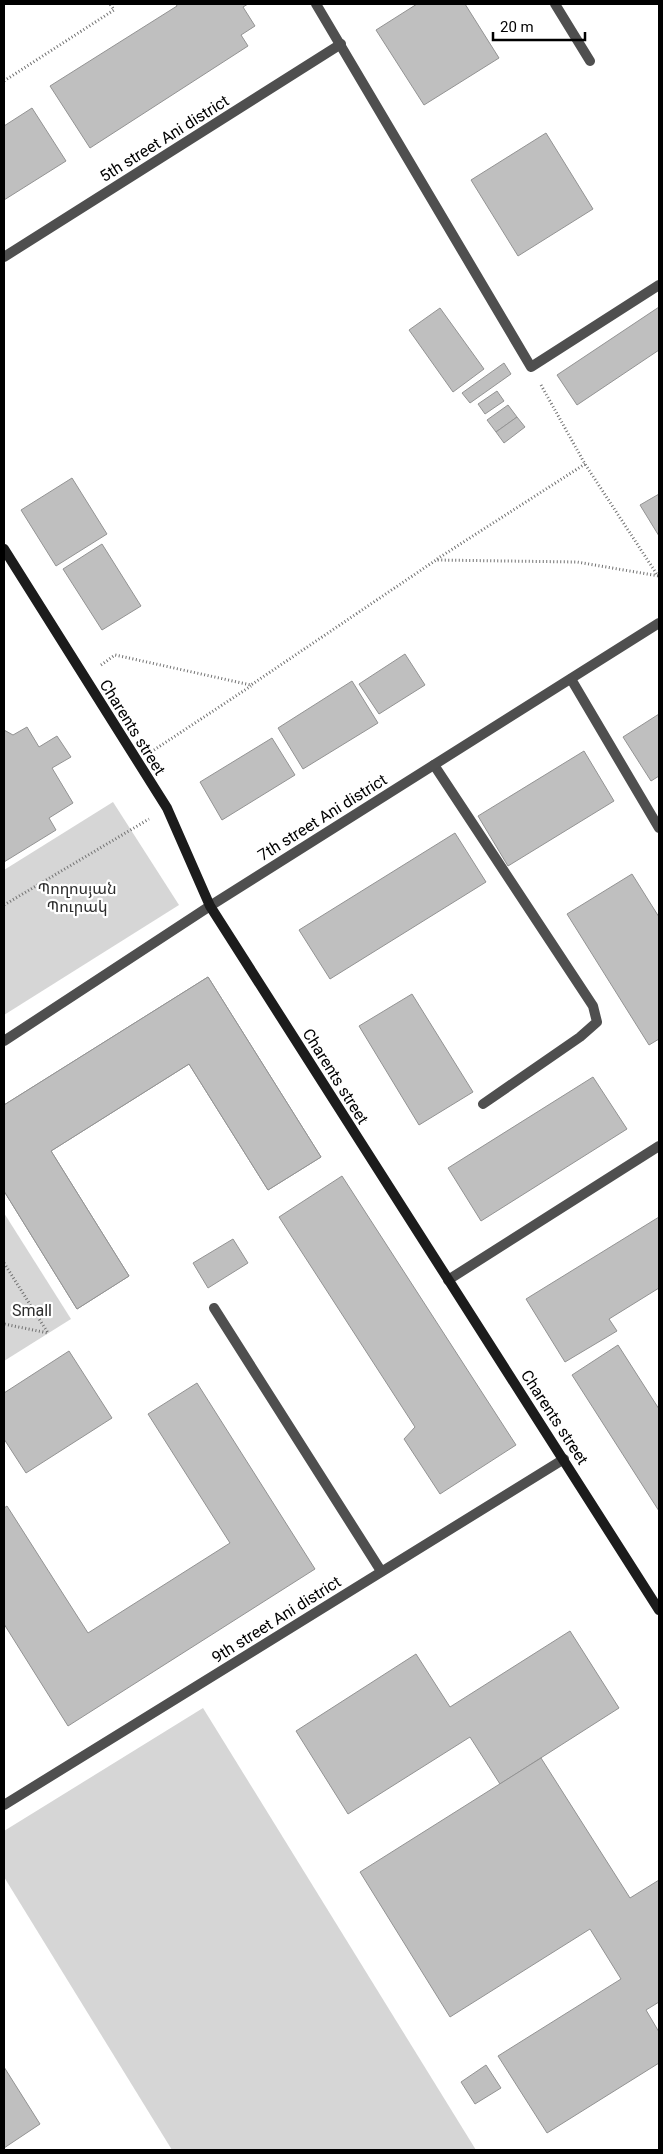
<svg xmlns="http://www.w3.org/2000/svg" width="663" height="2154" viewBox="0 0 663 2154" font-family="Roboto,'Noto Sans Armenian',sans-serif">
  <rect width="100%" height="100%" fill="#fff"/>
  <g fill="#d6d6d6">
    <path d="M113 802 179 905 4 1015V870Z"/>
    <path d="M4 1213 71 1319 4 1361Z"/>
    <path d="M203 1708 476 2150H172L4 1877V1831Z"/>
  </g>
  <g fill="#bfbfbf" stroke="#939393">
    <path d="M176 4H248L243 7 255 26 241 35 248 46 90 148 50 86 177 6Z"/>
    <path d="M417 4H465L499 58 424 105 376 30Z"/>
    <path d="M32 108 66 161 4 200V126Z"/>
    <path d="M546 133 593 209 518 256 471 180Z"/>
    <path d="M659 307V350L577 405 557 375Z"/>
    <path d="M440 308 484 369 453 392 409 330Z"/>
    <path d="M504 363 511 374 470 403 462 393Z"/>
    <path d="M497 391 504 401 485 414 478 404Z"/>
    <path d="M508 405 517 417 496 432 487 420Z"/>
    <path d="M517 417 525 427 504 443 496 432Z"/>
    <path d="M72 478 107 534 56 566 21 510Z"/>
    <path d="M659 494V536L640 505Z"/>
    <path d="M102 544 141 606 102 630 63 569Z"/>
    <path d="M405 654 425 685 379 714 359 684Z"/>
    <path d="M352 681 378 723 303 769 278 728Z"/>
    <path d="M659 714V776L651 781 623 737Z"/>
    <path d="M27 727 39 747 57 736 71 757 52 768 73 803 49 818 56 830 4 862V730L13 735Z"/>
    <path d="M272 738 295 775 222 820 200 782Z"/>
    <path d="M584 751 614 801 508 866 478 816Z"/>
    <path d="M455 833 486 882 330 979 299 930Z"/>
    <path d="M632 874 659 917V1039L649 1045 567 914Z"/>
    <path d="M208 977 321 1157 268 1190 189 1064 51 1151 129 1276 77 1309 4 1191V1105Z"/>
    <path d="M208 977 321 1157 268 1190 189 1064 51 1151 129 1276 77 1309 4 1191V1105Z"/>
    <path d="M412 994 473 1092 419 1125 359 1026Z"/>
    <path d="M593 1077 627 1129 481 1221 448 1168Z"/>
    <path d="M342 1176 516 1445 440 1494 404 1439 415 1427 279 1217Z"/>
    <path d="M659 1217V1288L609 1319 617 1331 565 1362 526 1299Z"/>
    <path d="M233 1239 248 1263 208 1288 193 1263Z"/>
    <path d="M618 1345 659 1409V1511L572 1375Z"/>
    <path d="M69 1351 112 1418 26 1473 4 1439V1393Z"/>
    <path d="M197 1383 315 1569 68 1726 4 1624V1508L7 1506 88 1633 230 1543 148 1414Z"/>
    <path d="M570 1631 619 1708 500 1784 470 1737 348 1814 296 1731 416 1654 450 1707Z"/>
    <path d="M541 1758 630 1898 659 1880V2002L646 2010 659 2032V2063L547 2133 498 2056 621 1979 590 1929 450 2017 360 1872Z"/>
    <path d="M486 2065 501 2088 475 2104 461 2082Z"/>
    <path d="M4 2067 40 2124 4 2148Z"/>
  </g>
  <g fill="none" stroke-linecap="round" stroke-linejoin="round">
    <g stroke="#717171" stroke-width="3" stroke-dasharray="1 2.5" stroke-linecap="butt">
      <path d="M4 81 114 10 110 4"/>
      <path d="M541 385 585 464 658 576"/>
      <path d="M437 559 585 464"/>
      <path d="M101 665 115 655 251 685 436 560 577 562 659 576"/>
      <path d="M154 750 251 686"/>
      <path d="M4 905 149 819"/>
      <path d="M4 1263 48 1333 4 1324"/>
    </g>
    <g stroke="#4f4f4f" stroke-width="10">
      <path d="M555 4 590 61"/>
      <path d="M571 679 659 828"/>
      <path d="M434 765 593 1006 597 1022 580 1037 483 1104"/>
      <path d="M214 1308 381 1571"/>
    </g>
    <g stroke="#4f4f4f" stroke-width="10">
      <path d="M316 4 531 367 659 285"/>
      <path d="M4 257 341 44"/>
      <path d="M4 1041 210 906 659 623"/>
      <path d="M448 1280 659 1146"/>
      <path d="M4 1805 564 1459"/>
    </g>
    <path stroke="#1c1c1c" stroke-width="10" d="M4 549 167 808 210 906 659 1610"/>
  </g>
  <g text-anchor="middle" stroke-width="4.5" stroke-linejoin="round" paint-order="stroke">
    <g font-size="16" fill="#000" stroke="#fff">
      <text transform="translate(164 138) rotate(-32)" y="6">5th street Ani district</text>
      <text transform="translate(133 727) rotate(58)" y="6">Charents street</text>
      <text transform="translate(322 817) rotate(-32)" y="6">7th street Ani district</text>
      <text transform="translate(336 1076) rotate(58)" y="6">Charents street</text>
      <text transform="translate(555 1417) rotate(57)" y="6">Charents street</text>
      <text transform="translate(276 1619) rotate(-32)" y="6">9th street Ani district</text>
    </g>
    <g font-size="16" fill="#2d2d2d" stroke="#fff">
      <text x="77" y="894">Պողոսյան<tspan x="77" dy="18">Պուրակ</tspan></text>
      <text x="32" y="1316">Small</text>
    </g>
  </g>
  <rect width="663" height="2154" fill="none" stroke="#000000" stroke-width="10"/>
  <path d="M493 32v8h92v-8" fill="none" stroke="#000000" stroke-width="2.5"/>
  <text x="500" y="32" font-size="15" fill="#000000" stroke="#ffffff" stroke-width="4" paint-order="stroke">20 m</text>
</svg>
